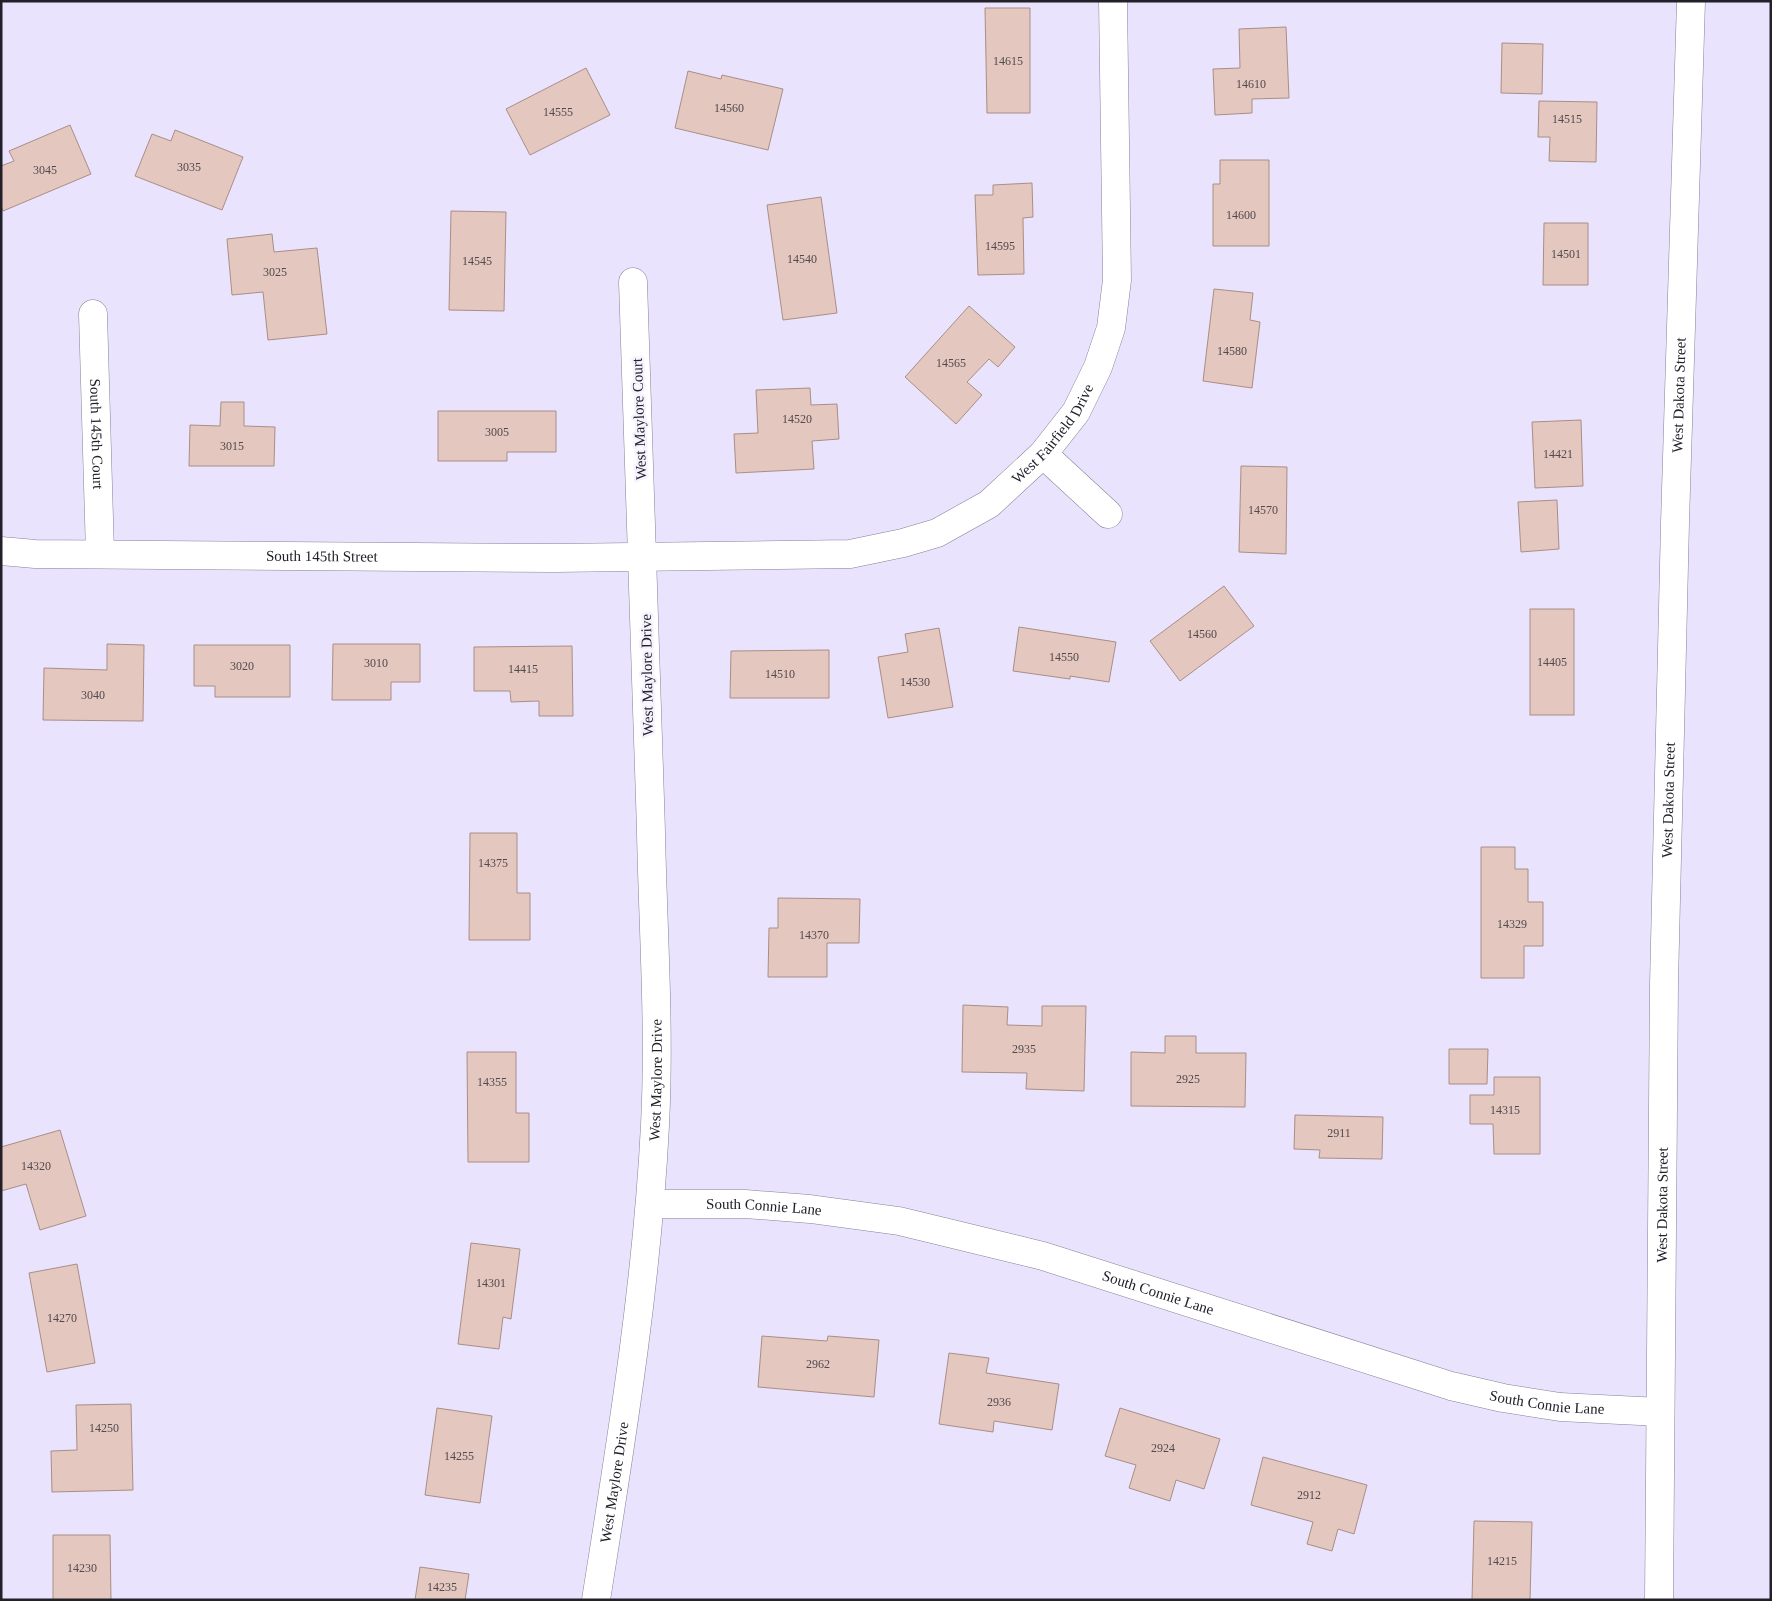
<svg xmlns="http://www.w3.org/2000/svg" width="1772" height="1601" viewBox="0 0 1772 1601" font-family="Georgia,serif">
  <rect width="100%" height="100%" fill="#eae3fd"/>
  <g fill="#e4c7be" stroke="#a98e86">
    <path d="M985 8H1030V113H987Z"/>
    <path d="M1286 27 1289 98 1252 99V113L1215 115 1213 69 1240 68 1239 29Z"/>
    <path d="M1502 43 1543 44 1542 94 1501 93Z"/>
    <path d="M586 68 610 115 530 155 506 109Z"/>
    <path d="M688 71 721 79 722 75 783 89 768 150 675 128Z"/>
    <path d="M1539 101 1597 102 1596 162 1549 161 1550 137H1538Z"/>
    <path d="M70 125 91 174 3 211 1 206V166L14 161 9 151Z"/>
    <path d="M175 130 243 157 222 210 135 176 152 134 171 141Z"/>
    <path d="M1220 160H1269V246H1213V184H1220Z"/>
    <path d="M1032 183 1033 217 1023 218 1024 274 978 275 975 195H993V185Z"/>
    <path d="M821 197 837 313 783 320 767 205Z"/>
    <path d="M451 211 506 212 504 311 449 310Z"/>
    <path d="M1544 223H1588V285H1543Z"/>
    <path d="M272 234 274 252 317 248 327 334 268 340 263 292 232 295 227 239Z"/>
    <path d="M1214 289 1253 293 1250 320 1260 322 1252 388 1203 381Z"/>
    <path d="M969 306 1015 347 998 367 989 359 967 382 982 395 956 424 905 377Z"/>
    <path d="M810 388 811 405 837 404 839 439 812 441 814 469 736 473 734 434 758 433 756 390Z"/>
    <path d="M221 402H244V426L275 427 274 466H189L190 425 220 426Z"/>
    <path d="M438 411H556V452H507V461H438Z"/>
    <path d="M1581 420 1583 486 1535 488 1532 422Z"/>
    <path d="M1241 466 1287 467 1286 554 1239 552Z"/>
    <path d="M1557 500 1559 549 1521 552 1518 502Z"/>
    <path d="M1224 586 1254 626 1180 681 1150 641Z"/>
    <rect x="1530" y="609" width="44" height="106"/>
    <path d="M1019 627 1116 642 1109 682 1070 676V679L1013 671Z"/>
    <path d="M939 628 953 707 888 718 878 657 908 652 905 634Z"/>
    <path d="M107 644 144 645 143 721 43 720 44 668 107 670Z"/>
    <path d="M333 644H420V682H391V700H332Z"/>
    <path d="M194 645H290V697H215V686H194Z"/>
    <path d="M572 646 573 716H539V701L511 702 510 691H474V647Z"/>
    <path d="M829 650V698H730L731 651Z"/>
    <path d="M470 833H517V893H530V940H469Z"/>
    <path d="M1481 847H1515V869H1528V902H1543V946H1524V978H1481Z"/>
    <path d="M778 898 860 899 859 943H827V977H768L769 928H778Z"/>
    <path d="M963 1005 1008 1007 1007 1025 1042 1026V1006H1086L1084 1091 1026 1089 1027 1073 962 1072Z"/>
    <path d="M1165 1036H1196V1053H1246L1245 1107 1131 1106V1052L1165 1053Z"/>
    <path d="M1449 1049H1488L1487 1084H1449Z"/>
    <path d="M467 1052H516V1113H529V1162H468Z"/>
    <path d="M1494 1077H1540V1154H1494L1493 1124H1470V1095H1494Z"/>
    <path d="M1295 1115 1383 1117 1382 1159 1319 1158 1320 1150 1294 1149Z"/>
    <path d="M60 1130 86 1216 40 1230 26 1184 1 1191V1147Z"/>
    <path d="M471 1243 520 1249 511 1319 503 1317 499 1349 458 1344Z"/>
    <path d="M77 1264 95 1363 47 1372 29 1273Z"/>
    <path d="M762 1336 827 1341 828 1336 879 1340 874 1397 758 1387Z"/>
    <path d="M949 1353 989 1358 986 1373 1059 1384 1052 1430 994 1421 993 1432 939 1424Z"/>
    <path d="M131 1404 133 1490 52 1492 51 1451 77 1450 76 1405Z"/>
    <path d="M437 1408 492 1416 480 1503 425 1495Z"/>
    <path d="M1120 1408 1220 1439 1204 1489 1176 1480 1170 1501 1129 1488 1136 1465 1105 1456Z"/>
    <path d="M1263 1457 1367 1485 1354 1534 1338 1529 1332 1551 1307 1544 1313 1522 1251 1505Z"/>
    <path d="M1474 1521 1532 1522 1530 1600H1472Z"/>
    <path d="M53 1535H110L111 1600H53Z"/>
    <path d="M420 1567 469 1574 465 1600H415Z"/>
  </g>
  <g fill="none" stroke-linecap="round" stroke-linejoin="round">
    <defs>
      <g id="minor">
        <path id="s1" d="M93 314 100 553"/>
        <path d="M1043 454 1108 514"/>
        <path id="s2" d="M1 551 35 554 555 558 850 554 903 543 937 533 989 504 1043 454 1076 412 1098 367 1111 328 1117 280 1113 1"/>
        <path id="s3" d="M650 1204H745L810 1209 899 1221 1043 1256 1451 1386 1503 1398 1560 1407 1660 1412"/>
        <path id="s4" d="M596 1600C621 1442 647 1285 655 1125 660 1028 653 930 651 833 646 649 640 465 633 282"/>
        <path id="s5" d="M1659 1600 1664 984 1675 523 1691 1"/>
      </g>
    </defs>
    <use href="#minor" stroke="#868097" stroke-width="29"/>
    <use href="#minor" stroke="#fff" stroke-width="28"/>
  </g>
  <g text-anchor="middle" stroke-width="5" stroke-linejoin="round" paint-order="stroke">
    <g font-size="12" fill="#524a4e">
      <text x="1008" y="65">14615</text>
      <text x="1251" y="88">14610</text>
      <text x="729" y="112">14560</text>
      <text x="558" y="116">14555</text>
      <text x="1567" y="123">14515</text>
      <text x="189" y="171">3035</text>
      <text x="45" y="174">3045</text>
      <text x="1241" y="219">14600</text>
      <text x="1000" y="250">14595</text>
      <text x="1566" y="258">14501</text>
      <text x="802" y="263">14540</text>
      <text x="477" y="265">14545</text>
      <text x="275" y="276">3025</text>
      <text x="1232" y="355">14580</text>
      <text x="951" y="367">14565</text>
      <text x="797" y="423">14520</text>
      <text x="497" y="436">3005</text>
      <text x="232" y="450">3015</text>
      <text x="1558" y="458">14421</text>
      <text x="1263" y="514">14570</text>
      <text x="1202" y="638">14560</text>
      <text x="1064" y="661">14550</text>
      <text x="1552" y="666">14405</text>
      <text x="376" y="667">3010</text>
      <text x="242" y="670">3020</text>
      <text x="523" y="673">14415</text>
      <text x="780" y="678">14510</text>
      <text x="915" y="686">14530</text>
      <text x="93" y="699">3040</text>
      <text x="493" y="867">14375</text>
      <text x="1512" y="928">14329</text>
      <text x="814" y="939">14370</text>
      <text x="1024" y="1053">2935</text>
      <text x="1188" y="1083">2925</text>
      <text x="492" y="1086">14355</text>
      <text x="1505" y="1114">14315</text>
      <text x="1339" y="1137">2911</text>
      <text x="36" y="1170">14320</text>
      <text x="491" y="1287">14301</text>
      <text x="62" y="1322">14270</text>
      <text x="818" y="1368">2962</text>
      <text x="999" y="1406">2936</text>
      <text x="104" y="1432">14250</text>
      <text x="1163" y="1452">2924</text>
      <text x="459" y="1460">14255</text>
      <text x="1309" y="1499">2912</text>
      <text x="1502" y="1565">14215</text>
      <text x="82" y="1572">14230</text>
      <text x="442" y="1591">14235</text>
    </g>
    <g font-size="15" fill="#222029" stroke="#f6f3fe">
      <text dy="5" stroke="none"><textPath href="#s5" startOffset="1205">West Dakota Street</textPath></text>
      <text transform="translate(639 419) rotate(-92)" y="5">West Maylore Court</text>
      <text dy="5" stroke="none"><textPath href="#s2" startOffset="1094">West Fairfield Drive</textPath></text>
      <text dy="5" stroke="none"><textPath href="#s1" startOffset="120">South 145th Court</textPath></text>
      <text dy="5" stroke="none"><textPath href="#s2" startOffset="321">South 145th Street</textPath></text>
      <text transform="translate(647 675) rotate(-91)" y="5">West Maylore Drive</text>
      <text dy="5" stroke="none"><textPath href="#s5" startOffset="800">West Dakota Street</textPath></text>
      <text dy="5" stroke="none"><textPath href="#s4" startOffset="524">West Maylore Drive</textPath></text>
      <text dy="5" stroke="none"><textPath href="#s5" startOffset="395">West Dakota Street</textPath></text>
      <text dy="5" stroke="none"><textPath href="#s3" startOffset="114">South Connie Lane</textPath></text>
      <text dy="5" stroke="none"><textPath href="#s3" startOffset="519">South Connie Lane</textPath></text>
      <text dy="5" stroke="none"><textPath href="#s3" startOffset="924">South Connie Lane</textPath></text>
      <text dy="5" stroke="none"><textPath href="#s4" startOffset="119">West Maylore Drive</textPath></text>
    </g>
  </g>
  <rect width="1772" height="1601" fill="none" stroke="#222029" stroke-width="5"/>
</svg>
